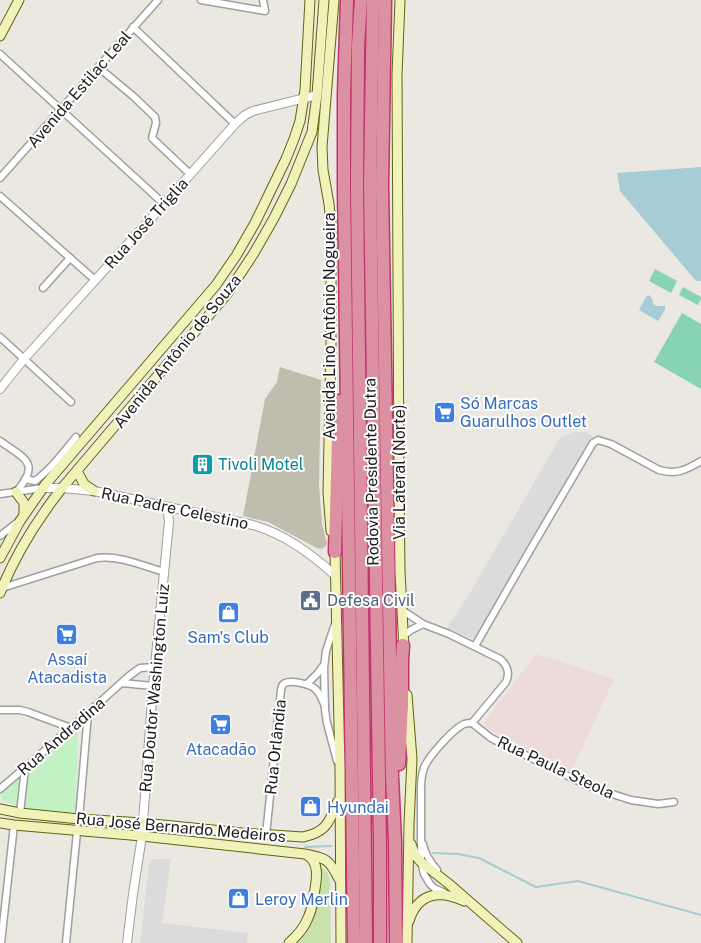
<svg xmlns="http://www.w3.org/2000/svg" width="701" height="943" viewBox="0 0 701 943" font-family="'Public Sans',sans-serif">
  <rect width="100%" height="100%" fill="#ebe8e1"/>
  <path fill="#ecdbd6" d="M536 654 614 679 571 772 487 728 484 723Z"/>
  <path fill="#bfbeae" d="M280 367 321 380 319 485 322 524 327 544 325 547 321 549 317 548 268 522 243 516 265 399 277 382Z"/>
  <path fill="#c9e1ac" d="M319 865 327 872 330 880 331 943H297L307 932 313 917Z"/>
  <path fill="#c2f2c3" d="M78 727 76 814 32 809 4 802 0 795Z"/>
  <g fill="#87d3b2">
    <path d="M655 269 677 281 671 293 649 281Z"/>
    <path d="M683 287 701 297V299L698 305 679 295Z"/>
    <path d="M682 313 701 324V389L654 362Z"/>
  </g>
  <g fill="#dbdbdb">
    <path d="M574 432H586L593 437 476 638H471L447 628 467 598 560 438Z"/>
    <path d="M155 859H171L162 923 248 933 247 943H140L149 865 151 861Z"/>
  </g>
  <g fill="#a6ccd5">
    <path d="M701 167V281H696L620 191 617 173Z"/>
    <path d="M648 295C652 297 653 300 653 304L656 306H665V310L658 321 639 310 646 297Z"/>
  </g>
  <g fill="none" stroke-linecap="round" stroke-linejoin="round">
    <g stroke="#a6ccd5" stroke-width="2">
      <path d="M305 847 331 846"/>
      <path d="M433 853 458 854 479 858 536 887 578 881 701 915"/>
    </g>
    <defs>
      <g id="minor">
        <path d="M201 0 265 11 263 0"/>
        <path d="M133 27 235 124"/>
        <path d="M0 54 164 204"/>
        <path d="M98 67 133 96 155 117 156 123 152 138 190 174"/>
        <path d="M0 178 158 0"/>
        <path d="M0 196 95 280"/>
        <path d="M43 288 70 258"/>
        <path d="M0 337 71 402"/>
        <path d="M0 441C24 458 42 463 16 492"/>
        <path d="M25 479 35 481C51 469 63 453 76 437"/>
        <path d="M0 494 43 488"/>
        <path d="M0 536 19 521"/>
        <path d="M2 588 97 558C119 555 143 566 164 572"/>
        <path d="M402 610 423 624 449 634 500 659C508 666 510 673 506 682L472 723C468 723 467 723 464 724 453 729 428 757 424 768 422 774 421 781 421 788V862L424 874 430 884 434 888 447 894"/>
        <path d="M335 624 326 651 324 668 325 710 327 723 337 761"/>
        <path d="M403 636 411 630 423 624"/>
        <path d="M475 646 533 545 593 443 598 440 611 444 659 470C676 475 686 470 701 461"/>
        <path d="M122 683 153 686"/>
        <path d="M307 684 317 674 323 666"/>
        <path d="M0 710H20L28 712 71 728"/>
        <path d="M472 723 491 738 584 784 609 793 631 800 658 804 674 802"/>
        <path d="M0 789 71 728 129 676 140 668 155 667"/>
        <path d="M20 813 25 768"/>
        <path d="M79 819 88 713"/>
        <path d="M266 835 281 690C282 686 282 684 285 683 291 680 309 684 314 688 320 692 322 700 325 706"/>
        <path d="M423 844C425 855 430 862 437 870"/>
        <path d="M1 943 14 825"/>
        <path d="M66 943 77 832"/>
      </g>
      <g id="tertiary">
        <path d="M0 389 24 359 164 204 235 124 245 115 253 111 317 95"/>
        <path d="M43 488H62L94 491 253 525C285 534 311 554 336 576"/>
        <path d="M127 943 133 894 142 836 153 686 169 522 168 513 165 506"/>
      </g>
      <g id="secondary">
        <path d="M400 0 397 75 399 480 400 571 404 650"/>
        <path d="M0 36 19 0"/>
        <path d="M77 471 84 484 94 491"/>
        <path d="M16 492 24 503V514"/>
        <path d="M331 531 328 492 331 342V223L329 204 323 170 322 147 334 0"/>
        <path d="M334 546 335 552 340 768 341 943"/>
        <path d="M0 558 20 521 45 485 216 285 236 256 255 223 286 159 294 139 300 121 305 90 310 0"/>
        <path d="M0 593C15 555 37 520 62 488L227 294 254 253 274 218 291 184 312 132 317 95 324 0"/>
        <path d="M407 695 412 759 409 824 407 943"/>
        <path d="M0 809 20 813 79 819 143 823 242 833 303 837C327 832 329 822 338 801"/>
        <path d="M0 823 14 825 142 836 305 854C326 858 329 859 339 879"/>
        <path d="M411 844 415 855 421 862 449 884 517 943"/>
        <path d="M409 921C418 892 440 890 464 901"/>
        <path d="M289 943C297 936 304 928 308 918 311 911 313 903 314 895 316 882 321 863 307 855"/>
      </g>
      <g id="motorway">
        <path d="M347 0 344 94V188L354 943"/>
        <path d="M361 0 358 46 357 188 366 943"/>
        <path d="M373 0 370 186 380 844V943"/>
        <path d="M385 0 382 185 392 777 395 841 396 943"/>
        <path d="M335 552 339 401"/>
        <path d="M399 764 402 704V660L403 645"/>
      </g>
    </defs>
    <use href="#minor" stroke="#9f9f9f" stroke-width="9"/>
    <use href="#tertiary" stroke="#9f9f9f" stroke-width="10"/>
    <use href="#secondary" stroke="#5f6410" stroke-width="11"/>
    <use href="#motorway" stroke="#c1366d" stroke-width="15"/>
    <use href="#minor" stroke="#fff" stroke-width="6"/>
    <use href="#tertiary" stroke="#fff" stroke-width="8"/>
    <use href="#secondary" stroke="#f1f1ba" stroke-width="9"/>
    <use href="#motorway" stroke="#db91a2" stroke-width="12"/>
  </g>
  <defs>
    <symbol id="supermarket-square" viewBox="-11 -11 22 22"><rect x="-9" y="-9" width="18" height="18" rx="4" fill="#3f7fe0" stroke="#fff"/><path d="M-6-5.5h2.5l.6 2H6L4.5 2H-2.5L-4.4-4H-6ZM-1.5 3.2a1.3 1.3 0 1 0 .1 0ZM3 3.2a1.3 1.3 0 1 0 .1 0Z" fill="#fff"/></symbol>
    <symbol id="building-square" viewBox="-11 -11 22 22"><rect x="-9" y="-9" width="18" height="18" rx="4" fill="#0f9aa8" stroke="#fff"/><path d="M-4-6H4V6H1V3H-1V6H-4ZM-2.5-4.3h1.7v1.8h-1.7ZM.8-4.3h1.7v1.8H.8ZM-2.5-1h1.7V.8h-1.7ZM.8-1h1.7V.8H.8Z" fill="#fff"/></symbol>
    <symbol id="civic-square" viewBox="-11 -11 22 22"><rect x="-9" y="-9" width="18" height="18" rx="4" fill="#5c6f8a" stroke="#fff"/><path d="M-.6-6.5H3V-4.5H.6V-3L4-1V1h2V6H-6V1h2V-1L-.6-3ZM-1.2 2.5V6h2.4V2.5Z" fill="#fff"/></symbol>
    <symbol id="shop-square" viewBox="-11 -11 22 22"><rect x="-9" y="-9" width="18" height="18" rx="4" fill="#3f7fe0" stroke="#fff"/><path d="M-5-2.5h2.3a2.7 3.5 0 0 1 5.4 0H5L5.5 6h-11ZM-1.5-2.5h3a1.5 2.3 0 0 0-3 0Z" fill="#fff"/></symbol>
  </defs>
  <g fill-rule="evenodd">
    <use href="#supermarket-square" x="432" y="400" width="25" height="25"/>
    <use href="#building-square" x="190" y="452" width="25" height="25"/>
    <use href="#civic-square" x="298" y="588" width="25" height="25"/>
    <use href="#shop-square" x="216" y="600" width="25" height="25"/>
    <use href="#supermarket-square" x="54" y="622" width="25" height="25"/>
    <use href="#supermarket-square" x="208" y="712" width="25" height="25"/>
    <use href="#shop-square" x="298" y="794" width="25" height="25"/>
    <use href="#shop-square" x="226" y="886" width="25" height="25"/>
  </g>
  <g text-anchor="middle" stroke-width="4" stroke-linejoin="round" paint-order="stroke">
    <g font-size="16" fill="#1b1b1b" stroke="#fff">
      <text transform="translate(79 89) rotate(-49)" y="6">Avenida Estilac Leal</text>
      <text transform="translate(146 223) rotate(-48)" y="6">Rua José Triglia</text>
      <text transform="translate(329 326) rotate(-90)" y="6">Avenida Lino Antônio Nogueira</text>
      <text transform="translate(177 351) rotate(-51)" y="6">Avenida Antônio de Souza</text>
      <text transform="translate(371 472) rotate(-91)" y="6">Rodovia Presidente Dutra</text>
      <text transform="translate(399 472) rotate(-90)" y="6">Via Lateral (Norte)</text>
      <text transform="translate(175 508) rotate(12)" y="6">Rua Padre Celestino</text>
      <text transform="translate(154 688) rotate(-85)" y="6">Rua Doutor Washington Luiz</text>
      <text transform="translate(61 736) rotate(-41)" y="6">Rua Andradina</text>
      <text transform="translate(275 747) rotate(-84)" y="6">Rua Orlândia</text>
      <text transform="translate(556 767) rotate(25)" y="6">Rua Paula Steola</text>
      <text transform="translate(181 827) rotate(5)" y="6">Rua José Bernardo Medeiros</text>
    </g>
    <g font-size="16" fill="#366cbe" stroke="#fff" text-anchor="start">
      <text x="460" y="409">Só Marcas<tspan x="460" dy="18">Guarulhos Outlet</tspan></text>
      <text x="228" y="643" text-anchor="middle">Sam's Club</text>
      <text x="67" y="665" text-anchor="middle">Assaí<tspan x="67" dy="18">Atacadista</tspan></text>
      <text x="221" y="755" text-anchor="middle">Atacadão</text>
      <text x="327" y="813">Hyundai</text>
      <text x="255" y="905">Leroy Merlin</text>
    </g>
    <g font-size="16" fill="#0d838f" stroke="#fff" text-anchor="start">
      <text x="218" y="470">Tivoli Motel</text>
    </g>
    <g font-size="16" fill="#4e5e75" stroke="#fff" text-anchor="start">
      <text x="327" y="606">Defesa Civil</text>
    </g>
  </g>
</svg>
